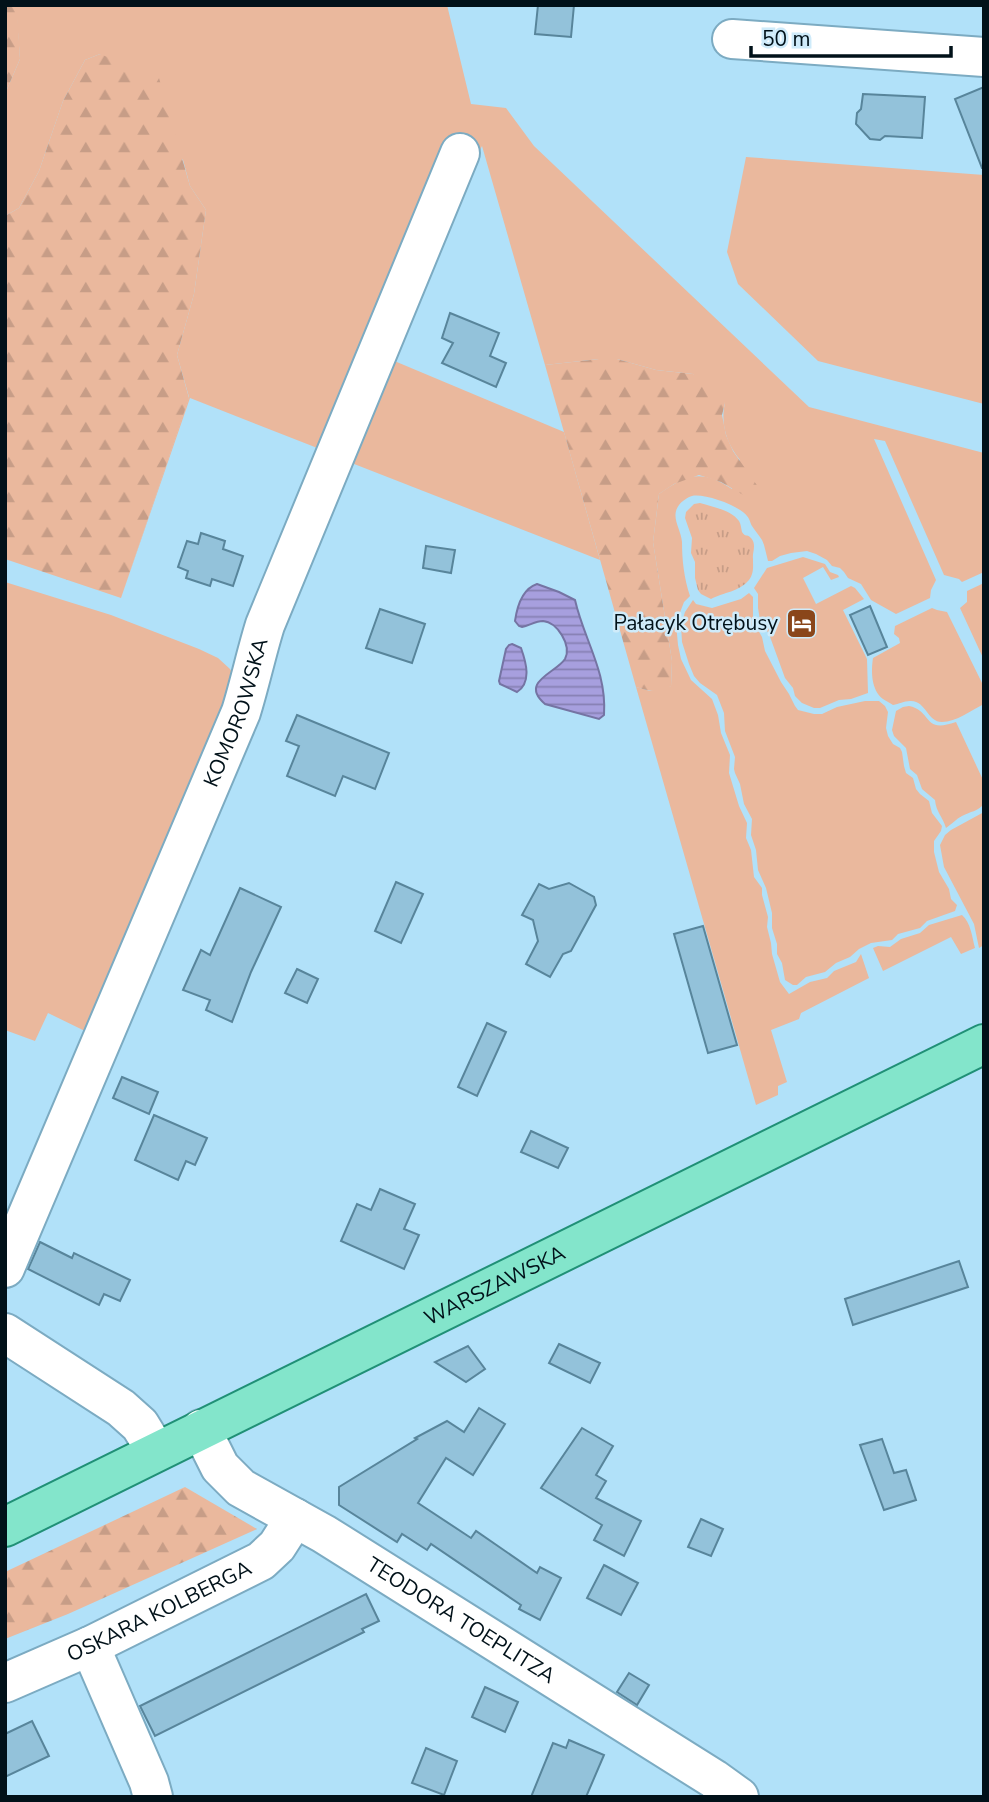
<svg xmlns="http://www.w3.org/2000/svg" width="989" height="1802" viewBox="0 0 989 1802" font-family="'Nunito Sans',sans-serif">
  <defs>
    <pattern id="forest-firs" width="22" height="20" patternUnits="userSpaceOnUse" patternTransform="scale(1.75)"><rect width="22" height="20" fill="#eab89d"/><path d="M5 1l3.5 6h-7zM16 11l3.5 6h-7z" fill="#c79d87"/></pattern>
    <pattern id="park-tufts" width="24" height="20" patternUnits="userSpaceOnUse" patternTransform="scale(1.75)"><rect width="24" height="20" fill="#eab89d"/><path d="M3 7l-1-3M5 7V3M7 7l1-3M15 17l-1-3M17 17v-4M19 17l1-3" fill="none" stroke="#c79d87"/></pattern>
    <pattern id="water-rules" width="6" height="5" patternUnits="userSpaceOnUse" patternTransform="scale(1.75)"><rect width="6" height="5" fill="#a79fde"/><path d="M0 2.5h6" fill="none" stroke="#8680b3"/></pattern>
  </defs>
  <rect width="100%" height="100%" fill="#b1e1f9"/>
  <g fill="#eab89d">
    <path d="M16 5H447L471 104 506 108 534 146 809 407 984 453V572L962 582 959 579 944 575 885 441 874 439 936 580 931 590 930 598 896 614 871 600 861 584 848 578 844 572 840 568 832 566 827 560 816 554 807 551 791 553 780 556 772 561H768C766 554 765 546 762 540 759 535 755 531 752 526 750 523 750 519 747 516 740 506 704 493 692 496 688 497 682 501 679 505 670 517 681 529 682 542 682 560 684 578 690 596L684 602 676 623 678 645 681 659 691 680 712 699 718 715 721 733 730 755 729 773 739 806 747 823 746 838 751 850 754 877 762 888V895L768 917 767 927 771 943 772 954 780 982 789 994 810 982 827 978 834 971 856 962 861 954 869 978 801 1013 799 1019 771 1030 787 1082 778 1086V1095L756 1105 636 687 650 691 671 686 672 661 653 542 659 494C687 474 702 469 732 489L740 460C727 444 720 424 725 403L693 374 656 370 617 359H599L545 365 482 146 325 451 190 398 121 598 189 397 177 355 194 294 206 210 190 186 183 160 100 54 85 60 63 101 39 171 19 208 5 216V94L20 59Z"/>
    <path d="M746 157 984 175V404L818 361 738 284 727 252Z"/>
    <path d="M392 360 564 432 600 560 349 462Z"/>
    <path d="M803 557 825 564 830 572 838 575 839 577 831 580 823 567 803 578 816 604 851 586 855 588 864 599 843 610 867 659 868 693 851 699 839 700 820 708H814L802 703 795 696 793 688 785 678 769 634 760 620 758 608V594L754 588 767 568Z"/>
    <path d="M5 582 111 615 199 649 218 658 230 669 237 681 87 1032 48 1013 35 1041 5 1030Z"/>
    <path d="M984 583V660L960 608 967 602V591Z"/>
    <path d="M749 593 753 597V621L762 637 765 651 781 682 789 694 795 706 798 710 814 714H822L837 707 865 701H879L885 706 888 712 886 728 888 736 893 744 900 748 902 752 904 766 906 773 913 778 916 789 920 794 929 801 932 813 942 826 941 831 934 841V852L939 872 949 889 951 899 957 905 955 911 927 921 920 928 898 934 892 940 871 943 859 949 850 957 836 963 825 972 806 977 797 985H793L785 980 782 963 777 954V944L772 928V913L766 888 758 870 756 850 751 835 752 819 744 804 740 784 735 773 734 769 735 757 725 731 724 713 717 695 700 683 694 676 689 664 682 642 681 625 685 612 693 600 696 604 712 608 741 599Z"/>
    <path d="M932 608 937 610 947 612 984 687V704C972 710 956 722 942 722 927 722 926 700 910 701 904 701 899 704 893 705 890 703 886 701 883 699 871 690 871 671 873 658L900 643 899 638 894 634 895 626Z"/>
    <path d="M909 706C933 711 922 734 956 722L984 782V804C977 812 971 811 962 816 956 819 952 824 946 828 943 817 936 812 935 800L922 789 917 775 910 769 906 748 894 736 892 730 896 711 903 707Z"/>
    <path d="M984 812V945L979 948 974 924 944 867 940 845 945 835 951 830Z"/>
    <path d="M962 915C971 923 972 937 975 948L961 954 951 937 883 971 873 948 878 946 890 947 901 939 920 933 929 925Z"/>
  </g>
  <g fill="url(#forest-firs)">
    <path d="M5 5 17 6 20 59 5 94Z"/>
    <path d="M100 54 159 78 190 186 206 210 194 294 177 355 189 398 121 598 5 559V216L19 208 39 171 63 101 85 60Z"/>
    <path d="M599 359H617L656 370 693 374 719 385 723 392 725 403 722 415 726 435 733 451 761 491 757 498 750 499 721 482 699 475 674 484 659 494 653 542 672 661 671 686C660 694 648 691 636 687L545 365Z"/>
    <path d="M185 1487 257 1529 68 1614 5 1639V1572Z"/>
  </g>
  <path fill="url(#park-tufts)" d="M700 503C713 507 731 510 739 521 741 524 741 528 742 532 746 538 746 533 751 538 757 545 752 552 753 559 753 567 754 573 749 580 739 592 724 592 711 599L701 594 698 590 695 578V562L691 553 692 538 685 518 686 512 694 504Z"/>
  <g fill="url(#water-rules)" stroke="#7574a3" stroke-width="2">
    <path d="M537 584 559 592 575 600C584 640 607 671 604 715L599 719 545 704C519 682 556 673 565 659 572 645 557 622 543 621 535 621 529 626 522 627L519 626 515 621C517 607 522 589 537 584Z"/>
    <path d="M512 644 521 648C526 662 532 682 517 692L500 684 499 681 506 649 509 645Z"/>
  </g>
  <g fill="#93c2da" stroke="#58859b" stroke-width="2">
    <path d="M538 5H574L571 37 535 34Z"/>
    <path d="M984 87V168H982L955 99Z"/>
    <path d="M863 94 925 97 922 138 885 136 880 140 870 139 856 124 857 113 861 109Z"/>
    <path d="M450 313 499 333 490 356 506 363 496 387 442 363 453 343 442 338Z"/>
    <path d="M201 533 225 541 223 549 243 556 233 586 212 579 210 586 186 578 188 571 178 567 187 541 198 544Z"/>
    <path d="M426 546 455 550 451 573 423 568Z"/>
    <path d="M870 606 887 647 868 655 850 615Z"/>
    <path d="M380 609 425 624 412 663 366 648Z"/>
    <path d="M297 715 389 753 375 789 343 776 335 796 287 776 299 746 286 741Z"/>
    <path d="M396 882 423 894 401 943 375 931Z"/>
    <path d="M569 883 594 897 596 905 571 951 563 954 550 977 526 964 538 941 533 920 522 915 539 884 549 889Z"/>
    <path d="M240 888 281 907 251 972 232 1022 206 1010 210 1000 183 990 201 950 210 955Z"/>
    <path d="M703 926 737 1045 708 1053 674 934Z"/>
    <path d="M297 969 318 979 307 1003 285 993Z"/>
    <path d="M487 1023 506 1032 477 1096 458 1087Z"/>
    <path d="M122 1077 158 1092 149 1114 113 1098Z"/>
    <path d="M154 1115 207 1138 195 1165 186 1161 178 1180 135 1160Z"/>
    <path d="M531 1131 568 1148 558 1168 521 1152Z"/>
    <path d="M380 1189 415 1204 404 1229 419 1235 404 1269 341 1241 357 1204 371 1210Z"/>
    <path d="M40 1242 72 1258 74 1253 130 1280 120 1301 104 1294 99 1305 28 1269Z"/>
    <path d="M959 1261 968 1287 853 1325 845 1299Z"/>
    <path d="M559 1344 600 1363 590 1383 549 1363Z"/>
    <path d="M468 1346 485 1369 466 1382 435 1362Z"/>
    <path d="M479 1408 505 1424 473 1475 446 1458 418 1503 471 1538 476 1531 537 1573 540 1567 561 1578 540 1620 519 1609 521 1605 431 1544 427 1550 402 1534 397 1542 339 1505V1487L417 1439 415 1438 447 1421 464 1432Z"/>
    <path d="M582 1428 613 1446 596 1475 606 1481 596 1498 641 1521 624 1556 594 1540 602 1525 541 1488Z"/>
    <path d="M882 1439 894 1473 906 1470 916 1500 884 1510 860 1445Z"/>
    <path d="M701 1519 723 1529 711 1556 688 1547Z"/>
    <path d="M604 1565 638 1583 621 1615 587 1598Z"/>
    <path d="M366 1594 379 1621 362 1629 364 1632 155 1736 140 1706Z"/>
    <path d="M629 1673 649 1685 637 1705 617 1692Z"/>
    <path d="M485 1687 518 1702 505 1732 472 1717Z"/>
    <path d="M32 1721 49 1756 5 1777V1734Z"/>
    <path d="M569 1740 604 1755 586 1797H531L553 1743 566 1748Z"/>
    <path d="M426 1748 457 1761 444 1795 412 1783Z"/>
  </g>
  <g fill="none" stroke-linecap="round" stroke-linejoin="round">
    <defs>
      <g id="minor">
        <path d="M732 39 984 57"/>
        <path id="s1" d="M5 1268 241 712C250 683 256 654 265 625L460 153"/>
        <path d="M5 1333 121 1408 140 1425 156 1451"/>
        <path id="s2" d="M201 1429 220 1467 241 1488 324 1534 714 1779 739 1797"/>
        <path d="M90 1646 149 1782 153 1797"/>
        <path id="s3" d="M5 1683 90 1646 261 1561 277 1546 295 1518"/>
      </g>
      <g id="major">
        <path id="s4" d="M5 1527 984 1044"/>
      </g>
    </defs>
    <use href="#minor" stroke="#7cabc2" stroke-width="42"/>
    <use href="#major" stroke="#209076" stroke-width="42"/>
    <use href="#minor" stroke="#fff" stroke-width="38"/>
    <use href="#major" stroke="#83e5cb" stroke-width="38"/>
  </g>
  <defs>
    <symbol id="hotel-square" viewBox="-11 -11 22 22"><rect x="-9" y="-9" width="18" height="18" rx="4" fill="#8a461a" stroke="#cfebfa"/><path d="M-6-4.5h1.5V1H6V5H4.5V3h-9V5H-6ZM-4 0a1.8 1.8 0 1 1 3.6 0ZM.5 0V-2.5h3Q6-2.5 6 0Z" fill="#fff"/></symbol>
  </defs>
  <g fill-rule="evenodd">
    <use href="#hotel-square" x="784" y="606" width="35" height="35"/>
  </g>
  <g text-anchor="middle" stroke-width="5" stroke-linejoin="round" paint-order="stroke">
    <g font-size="21" fill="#011119" stroke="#cfebfa" text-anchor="end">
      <text x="778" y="630">Pałacyk Otrębusy</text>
    </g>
    <g font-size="21" fill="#011119" stroke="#cfebfa">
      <text dy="7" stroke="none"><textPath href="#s1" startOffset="602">KOMOROWSKA</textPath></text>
      <text dy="7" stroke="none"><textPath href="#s4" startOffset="546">WARSZAWSKA</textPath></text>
      <text dy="7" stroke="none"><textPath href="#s3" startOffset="170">OSKARA KOLBERGA</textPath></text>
      <text dy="7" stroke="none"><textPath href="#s2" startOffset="329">TEODORA TOEPLITZA</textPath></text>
    </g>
  </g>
  <rect width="989" height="1802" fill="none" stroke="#011119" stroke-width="14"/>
  <path d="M751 46v10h200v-10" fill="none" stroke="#011119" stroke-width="3.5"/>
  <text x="762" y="46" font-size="21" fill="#011119" stroke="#cfebfa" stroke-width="5" paint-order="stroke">50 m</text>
</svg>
